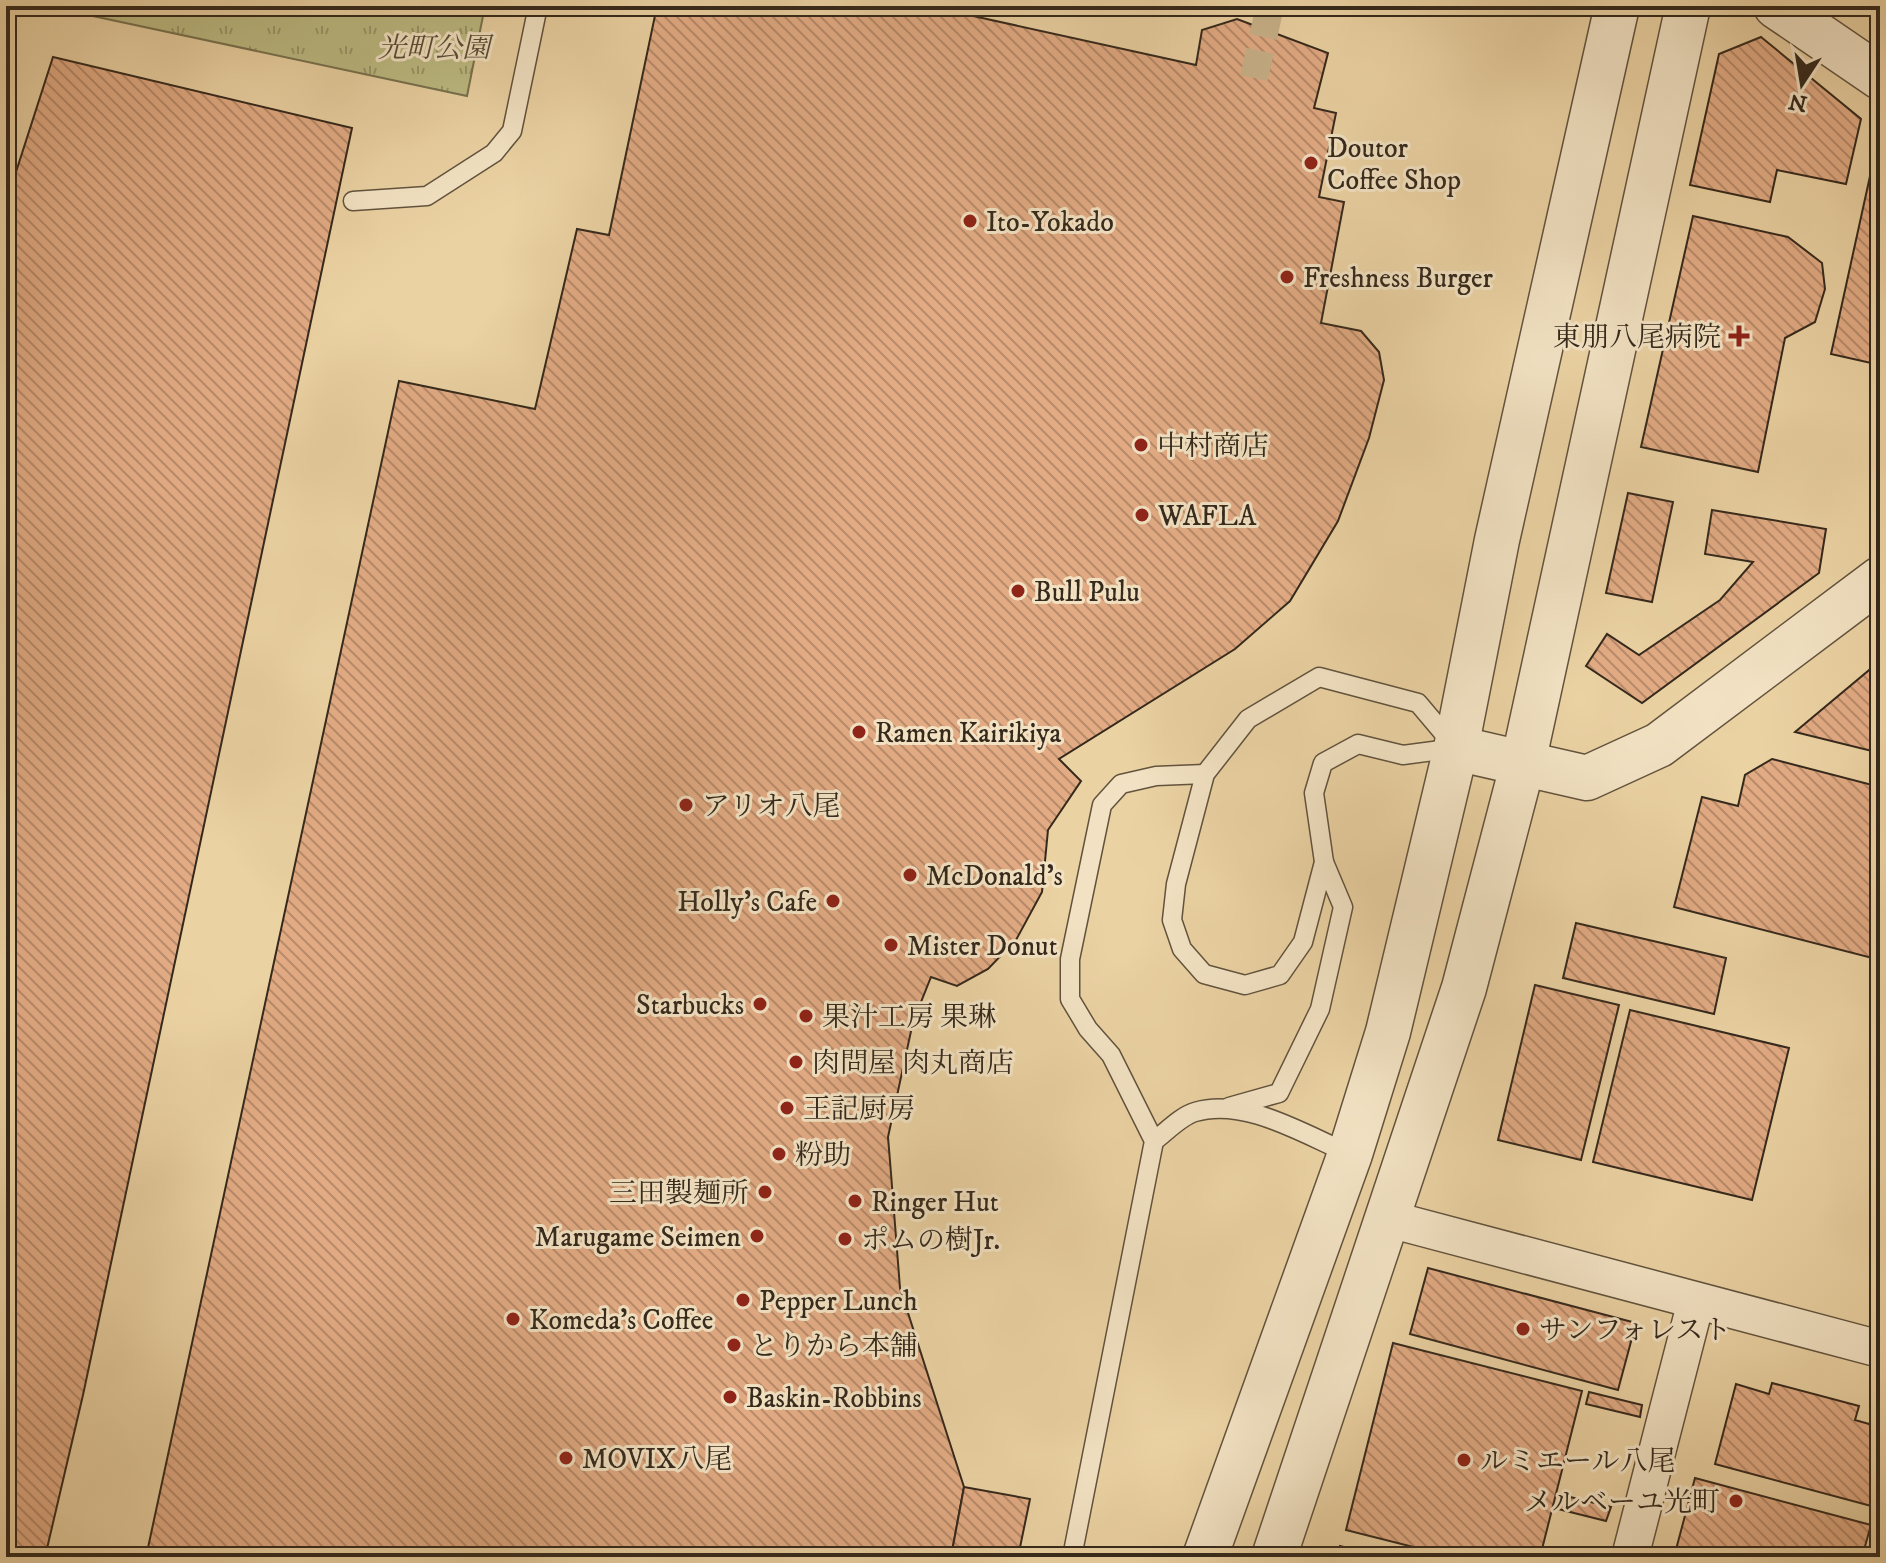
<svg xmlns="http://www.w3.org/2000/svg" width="1886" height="1563" viewBox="0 0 1886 1563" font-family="'IM FELL DW Pica','Noto Serif JP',serif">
  <defs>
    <pattern id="grass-tufts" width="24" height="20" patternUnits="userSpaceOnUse" patternTransform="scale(2)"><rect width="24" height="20" fill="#bcba82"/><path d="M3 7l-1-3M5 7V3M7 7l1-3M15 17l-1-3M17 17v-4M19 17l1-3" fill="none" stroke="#9a976a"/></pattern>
    <pattern id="building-back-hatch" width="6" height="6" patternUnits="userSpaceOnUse" patternTransform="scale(2)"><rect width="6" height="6" fill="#e2ab84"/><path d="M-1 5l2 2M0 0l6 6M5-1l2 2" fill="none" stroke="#b88b6b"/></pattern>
  </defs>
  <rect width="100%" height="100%" fill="#ebd2a3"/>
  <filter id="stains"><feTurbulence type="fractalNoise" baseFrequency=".0025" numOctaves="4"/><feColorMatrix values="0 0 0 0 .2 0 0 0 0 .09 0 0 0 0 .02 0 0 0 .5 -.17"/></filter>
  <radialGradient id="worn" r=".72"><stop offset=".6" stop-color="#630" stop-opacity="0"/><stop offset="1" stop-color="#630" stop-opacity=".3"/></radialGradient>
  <path fill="url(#grass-tufts)" stroke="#78724f" stroke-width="2" d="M46 6H485L467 96Z"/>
  <g fill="url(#building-back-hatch)" stroke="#35291c" stroke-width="2">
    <path d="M657 6H966L964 14 1196 65 1202 30 1237 19 1328 53 1314 108 1336 113 1319 197 1344 202 1321 323 1361 331 1379 352 1384 380 1369 438 1338 521 1290 601 1235 649 1059 759 1081 781 1048 830 1042 892 1016 940 988 969 957 986 931 977 913 1022 888 1137 890 1161 900 1288 964 1487 951 1557H146L399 381 535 409 577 229 609 235Z"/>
    <path d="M1761 37 1861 119 1846 184 1777 170 1770 202 1690 185 1719 54Z"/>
    <path d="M53 57 352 128 83 1395 45 1557H6V203Z"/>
    <path d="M1872 167 1880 169V365L1831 354Z"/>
    <path d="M1693 216 1788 237 1822 263 1825 289 1815 322 1785 338 1758 472 1641 447Z"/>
    <path d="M1628 493 1673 502 1652 602 1606 593Z"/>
    <path d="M1712 510 1826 529 1819 573 1642 703 1586 666 1607 634 1639 655 1720 600 1753 562 1705 554Z"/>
    <path d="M1880 661V753L1795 732Z"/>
    <path d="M1772 759 1880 787V960L1674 907 1702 797 1738 806 1745 775Z"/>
    <path d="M1576 923 1726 958 1714 1014 1563 978Z"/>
    <path d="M1535 985 1619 1005 1581 1160 1498 1140Z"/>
    <path d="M1630 1010 1789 1048 1752 1200 1593 1162Z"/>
    <path d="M1428 1268 1636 1323 1618 1390 1410 1334Z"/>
    <path d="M1393 1343 1582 1391 1540 1557H1453L1346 1530Z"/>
    <path d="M1772 1383 1859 1406 1855 1420 1880 1427V1490L1875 1507 1715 1464 1736 1384 1769 1394Z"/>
    <path d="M1589 1392 1642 1405 1640 1417 1586 1404Z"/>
    <path d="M1695 1478 1871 1525 1862 1557H1674Z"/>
    <path d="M964 1487 1030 1499 1018 1557H951Z"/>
    <path d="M1562 1495 1611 1507 1606 1521 1558 1509Z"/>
    <path d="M1340 1546 1383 1557H1337Z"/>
  </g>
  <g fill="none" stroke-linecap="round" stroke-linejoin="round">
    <path stroke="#c7b088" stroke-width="28" stroke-dasharray="28 14" stroke-linecap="butt" d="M1254 78 1270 6"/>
    <defs>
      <g id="service">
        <path d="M353 201 427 196 494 153 512 131 538 6"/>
        <path d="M1319 677 1418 703 1456 748 1403 755 1358 744 1323 763 1314 793 1324 862 1303 942 1280 975 1245 985 1204 974 1182 949 1172 920 1176 884 1205 774 1248 719Z"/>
        <path d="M1229 1107 1279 1093 1320 1009 1343 907 1324 862"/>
        <path d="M1154 1141C1166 1132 1181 1116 1195 1112 1245 1097 1305 1135 1350 1154"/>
        <path d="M1072 1557 1154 1141 1111 1055 1088 1029 1070 999V959L1102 805 1121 784 1156 776 1205 774"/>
      </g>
      <g id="minor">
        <path d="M1389 1219 1880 1349"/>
        <path d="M1630 1557 1696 1301"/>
      </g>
      <g id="tertiary">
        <path d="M1776 6 1880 77"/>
        <path d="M1456 748 1587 778 1659 745 1880 579"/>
        <path d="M1205 1557 1350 1154 1388 1032 1456 748 1497 540 1617 6"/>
        <path d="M1274 1557 1464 988 1523 763 1688 6"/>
      </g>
    </defs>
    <use href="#service" stroke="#62533e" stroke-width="21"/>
    <use href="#minor" stroke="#62533e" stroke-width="39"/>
    <use href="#tertiary" stroke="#62533e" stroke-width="47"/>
    <use href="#service" stroke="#f2e2c3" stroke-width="18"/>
    <use href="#minor" stroke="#f2e2c3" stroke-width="36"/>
    <use href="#tertiary" stroke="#f2e2c3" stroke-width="44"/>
  </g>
  <g fill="#8f2418" stroke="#f2e2c3" stroke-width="3">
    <circle cx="1311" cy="163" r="8"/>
    <circle cx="970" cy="221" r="8"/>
    <circle cx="1287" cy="277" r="8"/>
    <path d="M1735 324h8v8h8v8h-8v8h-8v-8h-8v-8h8z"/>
    <circle cx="1141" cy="445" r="8"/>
    <circle cx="1142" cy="515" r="8"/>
    <circle cx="1018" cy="591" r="8"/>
    <circle cx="859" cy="732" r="8"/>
    <circle cx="686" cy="805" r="8"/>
    <circle cx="910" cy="875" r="8"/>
    <circle cx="833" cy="901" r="8"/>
    <circle cx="891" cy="945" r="8"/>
    <circle cx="760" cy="1004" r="8"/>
    <circle cx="806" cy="1016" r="8"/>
    <circle cx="796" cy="1062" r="8"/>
    <circle cx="787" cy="1108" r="8"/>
    <circle cx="779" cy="1154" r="8"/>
    <circle cx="765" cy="1192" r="8"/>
    <circle cx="855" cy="1201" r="8"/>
    <circle cx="757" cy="1236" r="8"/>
    <circle cx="845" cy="1239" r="8"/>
    <circle cx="743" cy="1300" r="8"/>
    <circle cx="513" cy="1319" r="8"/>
    <circle cx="1523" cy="1329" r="8"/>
    <circle cx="734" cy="1345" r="8"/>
    <circle cx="730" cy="1397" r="8"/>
    <circle cx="566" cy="1458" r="8"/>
    <circle cx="1464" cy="1460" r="8"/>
    <circle cx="1736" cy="1501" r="8"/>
  </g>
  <g text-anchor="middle" stroke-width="6" stroke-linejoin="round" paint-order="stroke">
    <g font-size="28" font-style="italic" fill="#574d36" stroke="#f2e2c3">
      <text x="434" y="57">光町公園</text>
    </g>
    <g font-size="28" fill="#35291c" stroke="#f2e2c3" text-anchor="start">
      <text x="1327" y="157">Doutor<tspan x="1327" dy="32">Coffee Shop</tspan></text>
      <text x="986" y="231">Ito-Yokado</text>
      <text x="1303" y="287">Freshness Burger</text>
      <text x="1721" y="346" text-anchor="end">東朋八尾病院</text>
      <text x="1157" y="455">中村商店</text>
      <text x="1158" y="525">WAFLA</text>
      <text x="1034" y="601">Bull Pulu</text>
      <text x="875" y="742">Ramen Kairikiya</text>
      <text x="702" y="815">アリオ八尾</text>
      <text x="926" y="885">McDonald's</text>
      <text x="817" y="911" text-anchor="end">Holly's Cafe</text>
      <text x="907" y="955">Mister Donut</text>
      <text x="744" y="1014" text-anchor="end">Starbucks</text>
      <text x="822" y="1026">果汁工房 果琳</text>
      <text x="812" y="1072">肉問屋 肉丸商店</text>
      <text x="803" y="1118">王記厨房</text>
      <text x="795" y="1164">粉助</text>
      <text x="749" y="1202" text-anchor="end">三田製麺所</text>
      <text x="871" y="1211">Ringer Hut</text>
      <text x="741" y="1246" text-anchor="end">Marugame Seimen</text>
      <text x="861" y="1249">ポムの樹Jr.</text>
      <text x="759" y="1310">Pepper Lunch</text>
      <text x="529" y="1329">Komeda's Coffee</text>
      <text x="1539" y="1339">サンフォレスト</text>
      <text x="750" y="1355">とりから本舗</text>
      <text x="746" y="1407">Baskin-Robbins</text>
      <text x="582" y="1468">MOVIX八尾</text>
      <text x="1480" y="1470">ルミエール八尾</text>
      <text x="1720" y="1511" text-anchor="end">メルベーユ光町</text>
    </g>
  </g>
  <rect width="1886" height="1563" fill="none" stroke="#ebd2a3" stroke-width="32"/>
  <rect x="8" y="8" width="1870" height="1547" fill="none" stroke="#35291c" stroke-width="4"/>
  <rect x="16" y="16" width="1854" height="1531" fill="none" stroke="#35291c" stroke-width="2"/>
  <g transform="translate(1802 84) rotate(192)" stroke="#f2e2c3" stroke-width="6" paint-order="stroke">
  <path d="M0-6L14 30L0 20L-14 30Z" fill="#35291c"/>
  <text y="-12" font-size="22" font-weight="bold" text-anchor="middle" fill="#35291c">N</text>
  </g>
  <rect width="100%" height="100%" filter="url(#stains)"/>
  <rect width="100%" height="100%" fill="url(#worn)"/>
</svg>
